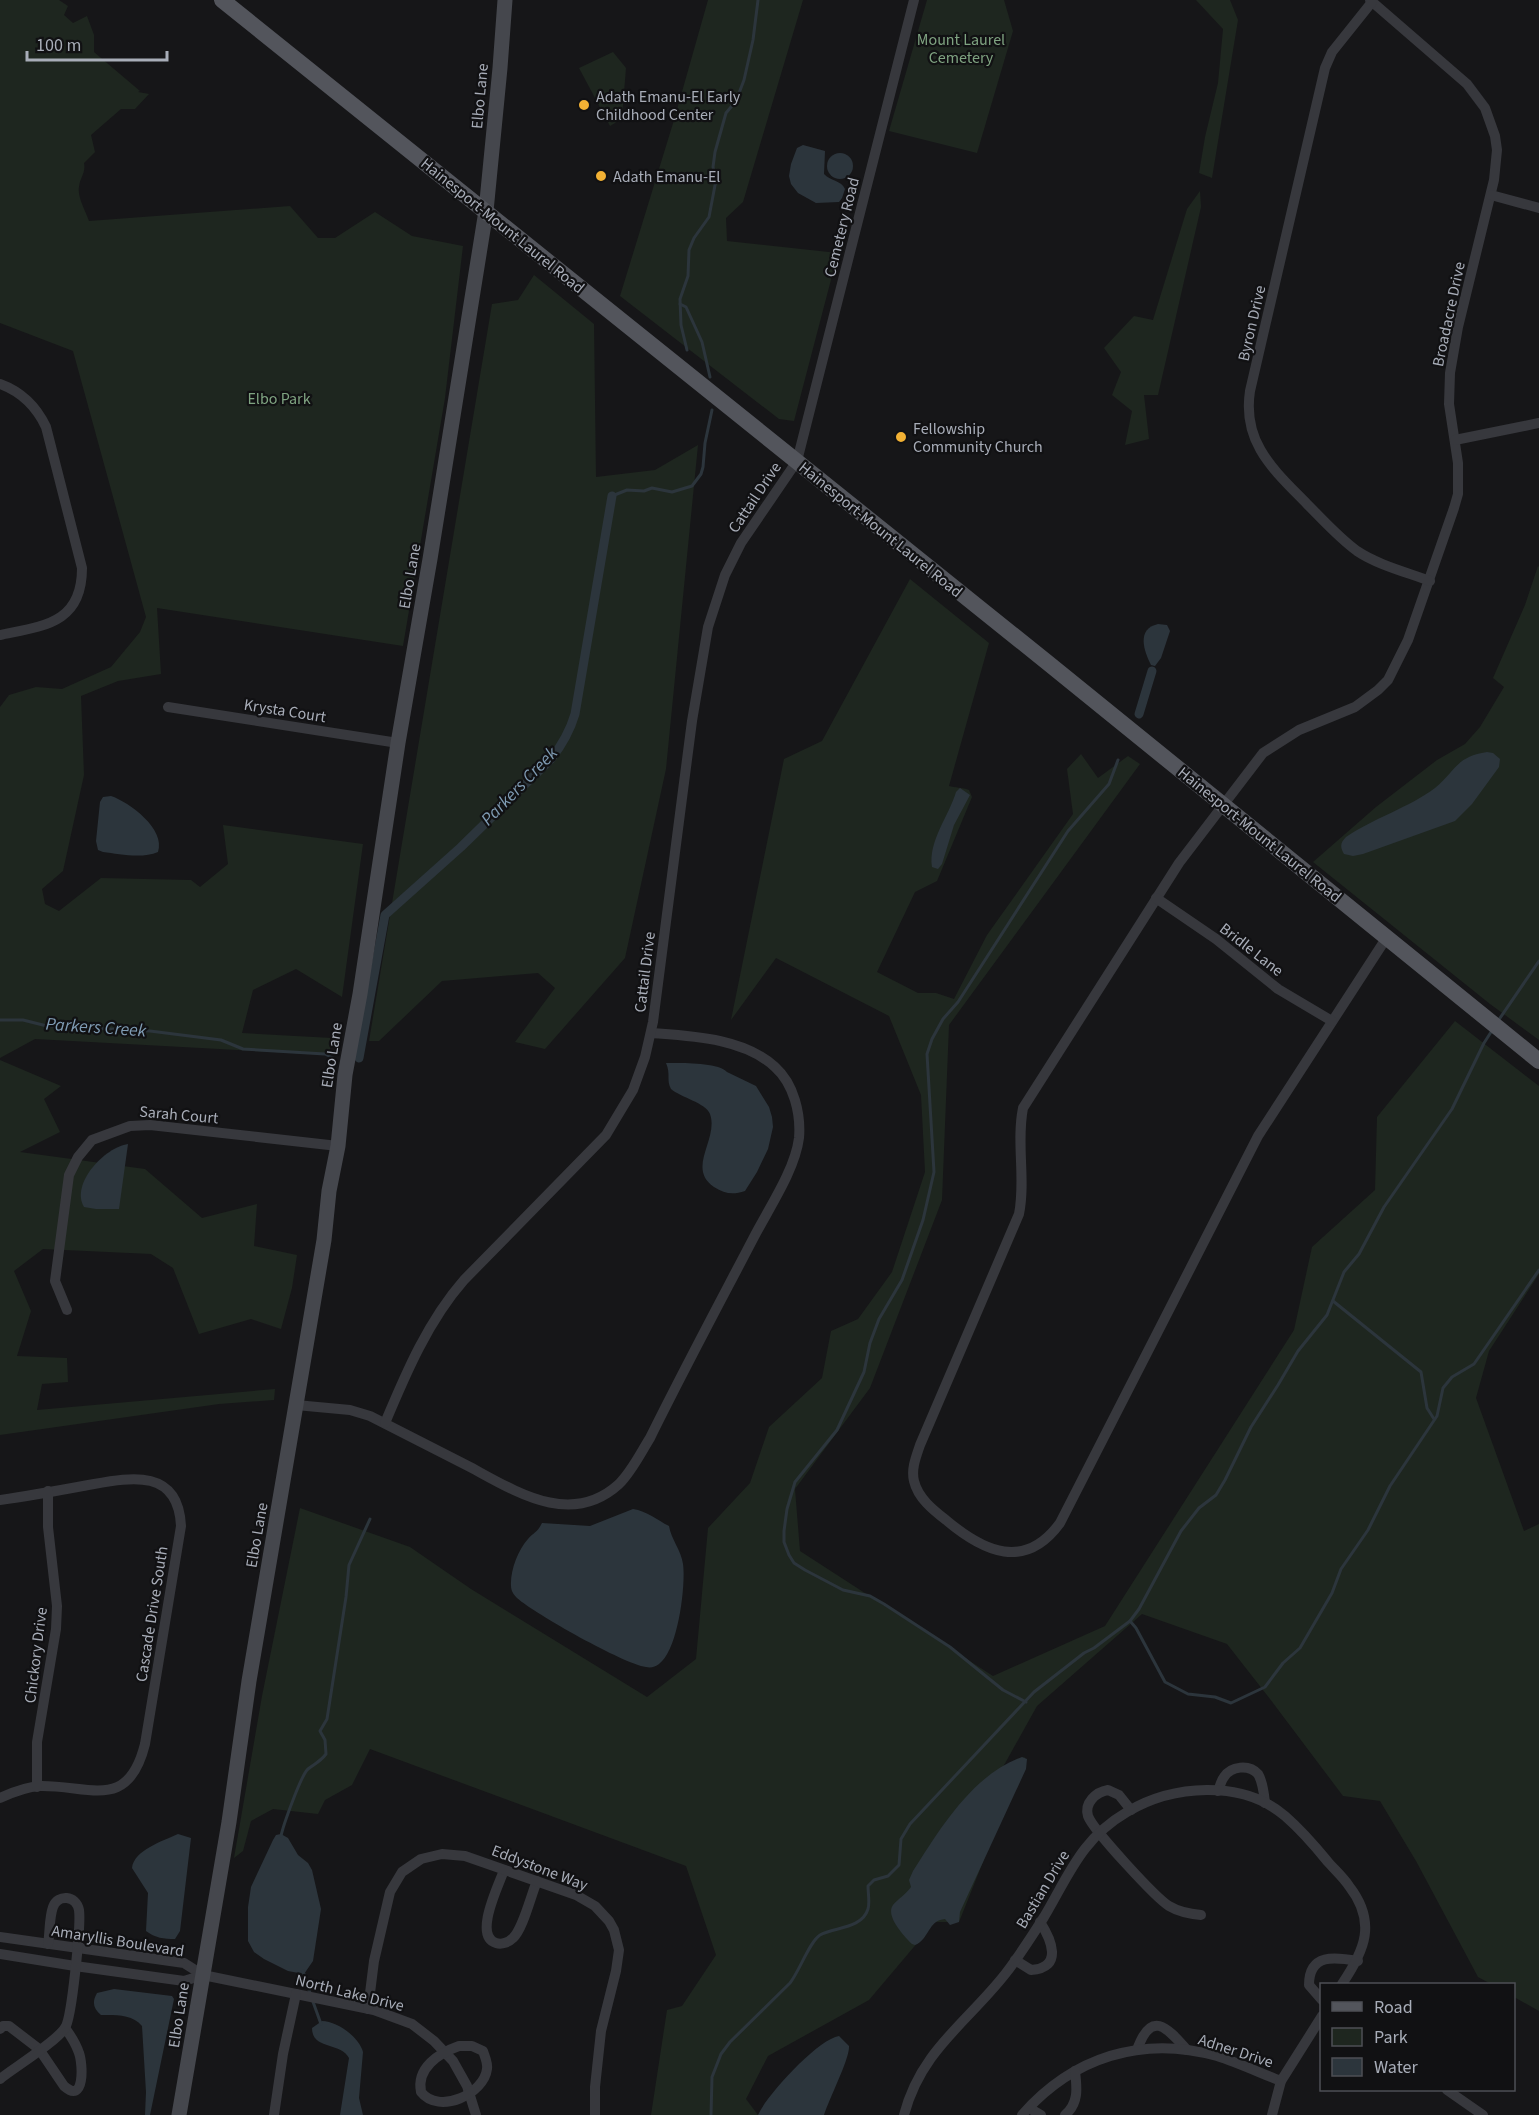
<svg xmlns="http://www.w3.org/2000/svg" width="1539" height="2115" viewBox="0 0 1539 2115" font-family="'Source Sans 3',sans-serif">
  <rect width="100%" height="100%" fill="#161618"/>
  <g fill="#1e261f">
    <path d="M0 0H59L68 6 64 15 73 23 87 16 94 35V52L140 91 138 92 149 94 135 109H121L91 135 95 152 84 163C86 173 80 177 79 187 77 197 86 212 89 221L290 206 318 238H335L375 212 412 236 463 246 445 398 403 646 157 608 161 674 118 681 81 696 84 775 63 871 42 889 45 904 59 911 101 878 191 880 200 887 228 864 223 825 363 844 342 997 296 969 253 990 242 1033 332 1038 329 1055 35 1039 0 1058V707L9 695 36 687 62 689 111 667 140 632 146 617 73 351 0 323Z"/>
    <path d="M708 0H803L743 202 726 218 727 241 838 253 794 421 779 419 620 296 674 120Z"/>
    <path d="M927 0H1004L1013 31 977 153 889 131Z"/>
    <path d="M1196 0H1230L1238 20 1212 178 1199 173 1205 137 1218 83 1223 29Z"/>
    <path d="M613 52 626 68 622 117 620 120 610 126 579 68Z"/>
    <path d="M1200 191 1201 207 1158 395H1144L1149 439 1125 445 1132 411 1112 395 1121 372 1104 348 1134 316 1153 320 1187 209Z"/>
    <path d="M534 275 594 324 596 477 655 470 698 445 666 769 625 958 545 1049 515 1042 555 988 538 973 442 981 379 1041H369L492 304 518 300Z"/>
    <path d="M1538 566 1539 567V1040L1490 1004 1313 862 1376 807 1437 760 1465 744 1480 727 1504 687 1493 678 1525 605Z"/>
    <path d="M910 579 989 643 949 786C955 788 962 787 969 790L972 797 937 881 915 892 877 972 918 993H936L954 999 987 935 1073 814 1067 769 1081 754 1098 778 1128 756 1140 764 949 1025 942 1200 870 1388 795 1489 800 1551 993 1676 1105 1626 1294 1330 1312 1247 1375 1190 1377 1117 1455 1021 1539 1086V1274L1489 1351 1476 1398 1524 1531 1539 1524V2011L1514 1997V1984H1491L1478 1977 1416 1861 1380 1801 1343 1796 1270 1699 1227 1644 1142 1614 1037 1706 1003 1767 1025 1757 959 1922H935L869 2000 768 2056 746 2099 758 2115H651L667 2010 682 2006 716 1955 686 1866 370 1749 352 1785 325 1800 318 1814 273 1809 251 1821 243 1851 234 1858 262 1696 300 1508 410 1547 471 1589 647 1697 696 1659 708 1528 750 1483 769 1427 822 1378 831 1331 858 1319 892 1272 925 1172 921 1095 889 1016 776 958 731 1020 784 759 822 741Z"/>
    <path d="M0 1060 61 1086 44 1099 60 1132 20 1152 145 1169 202 1218 257 1204 254 1246 297 1255 292 1288 281 1329 251 1319 199 1334 173 1268 151 1254 43 1249 14 1271 31 1311 17 1356 67 1358 68 1382 42 1384 37 1410 275 1389 274 1400 219 1404 0 1435Z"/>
  </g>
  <g fill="#2c353c">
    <path d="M803 145 825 151 824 174C830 181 841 180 845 189L842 198 839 202 816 203 798 193 791 184 789 176 791 164 797 148Z"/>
    <circle cx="840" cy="166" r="13"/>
    <path d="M1158 624 1167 625 1170 631 1161 658 1155 666 1151 665C1144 651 1136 629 1158 624Z"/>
    <path d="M1487 752 1493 753 1500 759 1499 767 1472 804 1455 821 1363 854 1353 856 1344 854C1340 847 1340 843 1346 837 1372 819 1410 807 1435 788 1456 771 1455 757 1487 752Z"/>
    <path d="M960 788 970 795 954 825 942 864 938 869 932 867C928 841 949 816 956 792Z"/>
    <path d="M111 796C129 802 166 829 158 852 142 859 119 854 103 852L98 850 96 841 100 802 103 797Z"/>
    <path d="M666 1063C680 1063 718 1062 727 1072L756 1086 769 1107 772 1117 773 1127 768 1149 757 1172 745 1191C733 1195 725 1194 714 1187 686 1168 719 1139 710 1114 706 1103 680 1097 671 1089 666 1080 671 1074 666 1063Z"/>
    <path d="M128 1144 119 1209H96L84 1207C70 1184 105 1147 128 1144Z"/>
    <path d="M633 1509C647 1511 657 1520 669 1526 671 1539 681 1550 683 1564 686 1585 678 1651 659 1664 655 1667 651 1668 646 1667 624 1664 535 1614 517 1598 514 1595 511 1591 511 1586 510 1571 518 1550 528 1539 534 1532 537 1533 542 1523L590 1526Z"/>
    <path d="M1022 1757 1027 1759 1026 1769 960 1912 959 1922 950 1925 945 1919C928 1920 929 1940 915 1945L912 1944C904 1936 885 1916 893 1905 898 1899 906 1894 911 1887L909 1880 913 1871C940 1829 972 1775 1022 1757Z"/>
    <path d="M178 1834 191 1838 180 1931 175 1939C164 1939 155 1938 146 1931L148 1893 132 1868C134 1850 163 1841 178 1834Z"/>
    <path d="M281 1834 288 1838 298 1855 308 1863 312 1870 321 1909 313 1961 304 1974 288 1971 264 1959 254 1952 248 1941V1907L251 1887 273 1840 276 1835Z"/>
    <path d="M114 1989 172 1996 174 1999 150 2115H145L146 2092 142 2026C132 2014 116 2015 101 2015 93 2008 92 2002 97 1993Z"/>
    <path d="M322 2021C337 2021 359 2037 363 2052L359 2098 363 2115H340L349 2058C341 2042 312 2050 312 2028Z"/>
    <path d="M839 2036 849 2046C850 2058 829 2099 824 2115H758C766 2096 818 2039 839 2036Z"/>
  </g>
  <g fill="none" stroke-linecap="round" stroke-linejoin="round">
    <g stroke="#2c353c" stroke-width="3">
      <path d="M680 304 686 307 702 342 710 377"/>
      <path d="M687 350 681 325 680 299 688 276 689 250 694 238 709 217 716 180 713 167 715 152 726 113 736 101 744 80 753 40 758 0"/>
      <path d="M612 496 627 490 644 491 652 488 672 492 692 486 701 474 703 467 705 443 712 410"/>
      <path d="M0 1020H23L47 1026 150 1031 221 1040 243 1049 325 1054 333 1058"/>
      <path d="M1498 1021 1539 961"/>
      <path d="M1333 1301 1421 1372 1427 1408 1434 1419"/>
      <path d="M1130 1621 1136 1628 1165 1682 1188 1694 1215 1697 1231 1703 1265 1687 1283 1663 1300 1648 1332 1593 1341 1569 1368 1530 1390 1486 1437 1416 1443 1388 1452 1377 1474 1364 1539 1270"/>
      <path d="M1026 1702 1003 1690 950 1647 884 1604 870 1596 843 1590 805 1570 794 1563 789 1555 784 1542V1531L787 1509 795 1482 837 1430 864 1372 870 1343 879 1319 902 1280 923 1220 934 1172 927 1054 932 1039 943 1019 958 1002 1068 831 1109 784 1118 760"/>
      <path d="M281 1836C283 1826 301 1775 308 1769 314 1764 320 1762 326 1754L325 1740 320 1731 327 1719 346 1597 349 1565 370 1519"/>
      <path d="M303 1971 310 1993"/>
      <path d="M312 1999 321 2024"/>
      <path d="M711 2115 712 2077 721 2054 730 2042 790 1983C799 1972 810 1941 820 1935 834 1927 862 1929 868 1909 870 1902 868 1894 868 1886L874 1880 888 1876 899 1865 901 1839 910 1824 1034 1692 1084 1653 1094 1648 1130 1621 1139 1609 1181 1531 1199 1508 1216 1495 1225 1480 1251 1427 1278 1385 1298 1351 1327 1315 1344 1272 1359 1254 1384 1207 1452 1109 1484 1043 1493 1029"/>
    </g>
    <g stroke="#2c353c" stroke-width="9">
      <path d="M1139 714 1152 671"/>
      <path d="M359 1058 385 915 461 847 551 759C562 745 570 731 575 714L612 496"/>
    </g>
    <g stroke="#37383d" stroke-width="10">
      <path d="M1370 0 1467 84 1485 108 1495 136 1497 150 1494 180 1458 327 1450 373 1449 404 1458 463V494L1454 508 1408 640 1388 680 1378 690 1355 707 1299 730 1263 753 1179 863 1023 1108C1016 1143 1026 1179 1019 1214L920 1445C916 1457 911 1469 914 1481 918 1498 933 1510 946 1520 984 1552 1025 1571 1060 1523L1258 1136 1387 937"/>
      <path d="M1372 2 1332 52 1325 68 1250 391C1242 443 1274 470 1307 504 1323 520 1339 538 1357 551 1378 565 1406 572 1430 581"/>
      <path d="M1491 195 1539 208"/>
      <path d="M0 384C22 392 36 406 46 427L82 568C82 624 43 626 0 635"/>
      <path d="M1455 440 1539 423"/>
      <path d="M168 707 398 743"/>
      <path d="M1156 898 1216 939 1278 989 1332 1021"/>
      <path d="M67 1310 55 1281 69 1175 78 1157 92 1140 130 1126 150 1125 338 1146"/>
      <path d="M296 1405 350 1410 370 1416C404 1433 438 1451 472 1468 518 1493 572 1527 619 1484 632 1471 640 1454 650 1438 683 1371 719 1304 754 1237 769 1208 795 1170 799 1138 801 1114 794 1084 775 1067 744 1038 691 1036 651 1033"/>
      <path d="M385 1423C406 1373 428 1321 464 1280L606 1135 633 1090 645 1057 653 1022 692 721 708 627 725 575 741 543 797 461 914 0"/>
      <path d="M0 1500C28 1496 56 1491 83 1486 124 1479 178 1464 181 1526L145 1744C128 1812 90 1785 40 1786 25 1787 13 1792 0 1798"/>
      <path d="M37 1787V1742L56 1629 57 1606 48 1527V1491"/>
      <path d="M1218 1791C1220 1786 1221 1781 1224 1777 1231 1766 1249 1764 1258 1774 1263 1782 1264 1794 1265 1803"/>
      <path d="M1131 1810 1119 1795 1108 1790C1096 1792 1084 1803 1088 1816 1093 1830 1156 1898 1169 1906 1179 1912 1190 1914 1201 1915"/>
      <path d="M504 1870C499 1885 473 1936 496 1943 502 1945 509 1942 513 1938 523 1929 531 1895 537 1881"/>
      <path d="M0 1937 184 1963 203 1975 374 2010 412 2024 434 2041 453 2061 467 2086 476 2115"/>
      <path d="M0 1954 75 1966 184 1981 203 1975"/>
      <path d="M1015 1960 1031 1970C1064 1968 1051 1939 1040 1922"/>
      <path d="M1322 2000 1309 1985C1309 1953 1335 1957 1358 1961"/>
      <path d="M368 2009 374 1961 390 1892 402 1872 421 1859 442 1854 465 1856 576 1895 595 1906 609 1921 614 1930 619 1950 616 1971 601 2031 595 2087V2115"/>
      <path d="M0 2029 3 2026H9L39 2049 64 2086C85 2105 83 2064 79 2053 76 2044 71 2036 65 2028"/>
      <path d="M459 2046H472L483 2051C485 2057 488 2063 487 2069 484 2094 439 2115 421 2092 416 2068 439 2053 459 2046Z"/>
      <path d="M1137 2050C1151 2010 1166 2026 1187 2050"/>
      <path d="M0 2079C15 2067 56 2042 65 2028 72 2018 81 1924 79 1910 76 1895 58 1894 53 1907 49 1918 50 1933 48 1944"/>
      <path d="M1447 2090 1483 2115"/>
      <path d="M1029 2108 1041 2115"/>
      <path d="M274 2115 283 2054 296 1994"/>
      <path d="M904 2115C921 2050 967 2023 1006 1973 1019 1956 1032 1936 1044 1917 1069 1875 1081 1839 1127 1812 1172 1785 1242 1779 1285 1816 1300 1829 1315 1846 1328 1862 1335 1870 1343 1877 1349 1886 1377 1922 1365 1950 1342 1984"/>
      <path d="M1022 2115C1073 2057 1142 2035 1217 2056 1239 2063 1260 2073 1281 2081"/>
      <path d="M1065 2115C1079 2103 1077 2088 1075 2071"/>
      <path d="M1272 2115 1281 2081 1322 2016"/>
    </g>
    <path stroke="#45474d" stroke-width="15" d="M179 2115 229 1822 249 1681 324 1240 329 1191 338 1146 345 1075 360 994 398 743 430 559 486 211 500 68 505 0"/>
    <path stroke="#53555c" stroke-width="16" d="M222 0 1048 663 1539 1061"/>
  </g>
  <g fill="#f2b134" stroke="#111113" stroke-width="2">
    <circle cx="584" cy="105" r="6"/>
    <circle cx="601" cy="176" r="6"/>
    <circle cx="901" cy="437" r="6"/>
  </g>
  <g text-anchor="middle" stroke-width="4.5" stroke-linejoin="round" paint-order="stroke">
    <g font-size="16" fill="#7fa381" stroke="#111113">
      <text x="961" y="45">Mount Laurel<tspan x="961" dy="18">Cemetery</tspan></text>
      <text x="279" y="404">Elbo Park</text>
    </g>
    <g font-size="16" fill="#a8adb8" stroke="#111113">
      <text transform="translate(479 96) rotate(-85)" y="6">Elbo Lane</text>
      <text transform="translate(503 225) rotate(39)" y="6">Hainesport-Mount Laurel Road</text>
      <text transform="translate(841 227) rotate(-76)" y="6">Cemetery Road</text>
      <text transform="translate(1448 314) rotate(-78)" y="6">Broadacre Drive</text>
      <text transform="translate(1251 323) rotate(-77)" y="6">Byron Drive</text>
      <text transform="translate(754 497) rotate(-56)" y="6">Cattail Drive</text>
      <text transform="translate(881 529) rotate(39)" y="6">Hainesport-Mount Laurel Road</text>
      <text transform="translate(409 576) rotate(-80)" y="6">Elbo Lane</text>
      <text transform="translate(285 710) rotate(9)" y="6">Krysta Court</text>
      <text transform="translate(1260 834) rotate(39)" y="6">Hainesport-Mount Laurel Road</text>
      <text transform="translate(1252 949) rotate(38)" y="6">Bridle Lane</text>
      <text transform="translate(644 972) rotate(-83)" y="6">Cattail Drive</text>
      <text transform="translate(331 1055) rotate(-81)" y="6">Elbo Lane</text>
      <text transform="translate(179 1114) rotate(5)" y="6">Sarah Court</text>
      <text transform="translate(256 1535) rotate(-80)" y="6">Elbo Lane</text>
      <text transform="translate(151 1614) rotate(-81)" y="6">Cascade Drive South</text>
      <text transform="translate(35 1655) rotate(-83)" y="6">Chickory Drive</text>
      <text transform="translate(540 1867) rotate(21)" y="6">Eddystone Way</text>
      <text transform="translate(1042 1889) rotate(-59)" y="6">Bastian Drive</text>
      <text transform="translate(118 1940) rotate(9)" y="6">Amaryllis Boulevard</text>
      <text transform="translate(350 1992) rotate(14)" y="6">North Lake Drive</text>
      <text transform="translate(178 2015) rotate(-81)" y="6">Elbo Lane</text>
      <text transform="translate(1236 2050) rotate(18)" y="6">Adner Drive</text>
    </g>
    <g font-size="16" fill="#a8adb8" stroke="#111113" text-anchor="start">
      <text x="596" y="102">Adath Emanu-El Early<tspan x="596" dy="18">Childhood Center</tspan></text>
      <text x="613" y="182">Adath Emanu-El</text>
      <text x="913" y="434">Fellowship<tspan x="913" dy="18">Community Church</tspan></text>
    </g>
    <g font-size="18" font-style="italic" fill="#7f9bb3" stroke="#111113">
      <text transform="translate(519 786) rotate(-46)" y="6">Parkers Creek</text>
      <text transform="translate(96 1027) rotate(4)" y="6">Parkers Creek</text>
    </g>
  </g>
  <rect x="1320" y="1983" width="195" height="108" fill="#111113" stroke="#4d4f55" stroke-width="1.5"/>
  <rect x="1332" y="2002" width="30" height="9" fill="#53555c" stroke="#4d4f55" stroke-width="1.5"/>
  <text x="1374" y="2013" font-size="18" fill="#a8adb8">Road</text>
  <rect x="1332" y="2028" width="30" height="18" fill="#1e261f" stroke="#4d4f55" stroke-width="1.5"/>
  <text x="1374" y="2043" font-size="18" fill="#a8adb8">Park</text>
  <rect x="1332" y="2058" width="30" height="18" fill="#2c353c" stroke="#4d4f55" stroke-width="1.5"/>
  <text x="1374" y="2073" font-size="18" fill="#a8adb8">Water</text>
  <path d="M27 51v9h140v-9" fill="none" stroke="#a8adb8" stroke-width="3"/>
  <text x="36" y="51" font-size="18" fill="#a8adb8" stroke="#111113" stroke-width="4.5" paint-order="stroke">100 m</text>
</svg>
